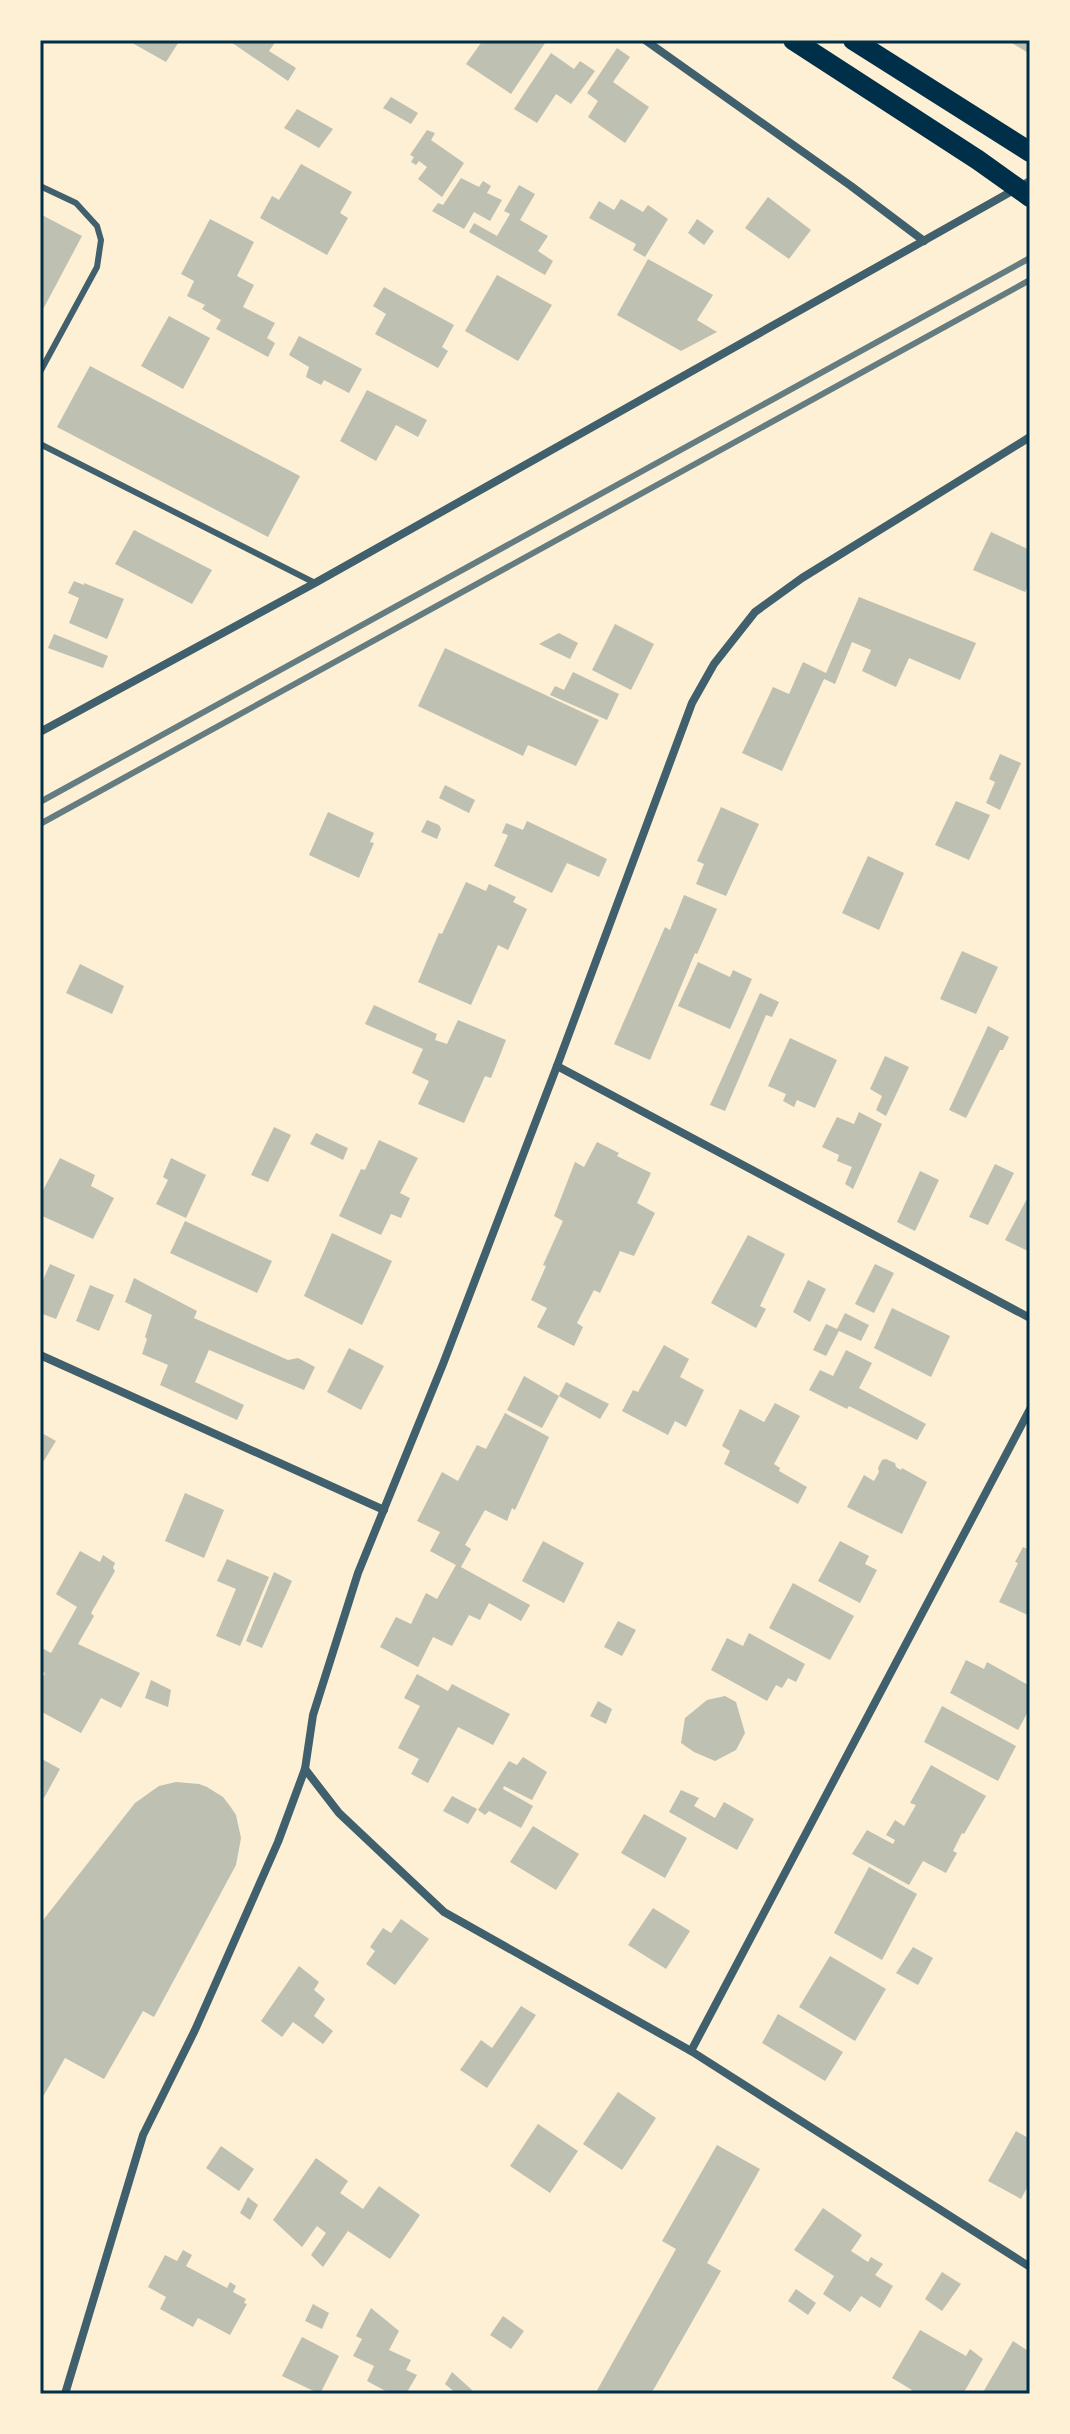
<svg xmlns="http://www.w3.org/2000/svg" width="1070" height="2434" viewBox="0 0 1070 2434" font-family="'DM Sans',sans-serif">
  <rect width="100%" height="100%" fill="#fdf0d5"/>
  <g fill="#bec0b2">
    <path d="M127 40H158L162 43 164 40H180L166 62Z"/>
    <path d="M228 40H274L276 41 269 51 296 68 288 81Z"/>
    <path d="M483 40H547L511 94 466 64Z"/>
    <path d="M1007 40H1030V54Z"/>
    <path d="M617 48 630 57 613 82 649 107 625 143 588 117 598 101 587 93Z"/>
    <path d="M551 53 574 69 580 61 595 71 571 104 556 94 537 123 514 109Z"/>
    <path d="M391 97 418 113 411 124 383 108Z"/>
    <path d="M297 109 333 129 319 148 284 128Z"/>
    <path d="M427 130 435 133 431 140 464 163 442 197 418 179 427 167 419 161 416 165 411 162 414 157 410 155Z"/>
    <path d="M301 164 352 192 340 213 348 218 327 255 260 218 272 196 279 200Z"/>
    <path d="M461 178 479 187 483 181 491 186 487 193 502 200 490 221 474 212 464 229 432 211 438 203 443 205Z"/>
    <path d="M519 185 535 194 520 220 548 236 538 251 553 261 545 275 469 232 474 223 497 236 510 214 504 211Z"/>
    <path d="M768 197 811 230 789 259 745 228Z"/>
    <path d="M621 199 643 212 648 205 668 219 645 257 633 250 636 244 589 218 599 201 614 210Z"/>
    <path d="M40 214 82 236 40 315Z"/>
    <path d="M210 219 254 242 237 276 254 285 243 307 275 323 267 338 275 343 268 357 216 329 221 320 202 309 205 305 187 296 194 281 181 274Z"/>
    <path d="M697 219 714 231 704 245 688 233Z"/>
    <path d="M648 259 713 295 697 320 717 332 681 351 617 315Z"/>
    <path d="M497 275 552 305 518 361 465 331Z"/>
    <path d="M384 287 454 325 442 347 448 351 438 368 375 334 386 314 373 306Z"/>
    <path d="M169 316 210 338 183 389 141 366Z"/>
    <path d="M299 336 362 369 349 393 324 380 321 385 306 377 309 367 289 355Z"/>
    <path d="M90 366 300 476 268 537 57 427Z"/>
    <path d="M367 390 427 420 418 437 396 425 376 461 340 441Z"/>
    <path d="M134 530 212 570 192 604 115 564Z"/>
    <path d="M991 532 1030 550V582L1025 592 973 570Z"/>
    <path d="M74 581 84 585V583L124 599 107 639 69 623 79 598 68 593Z"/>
    <path d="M859 597 976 643 960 680 909 658 896 687 862 671 871 650 852 642 835 684 824 679 782 771 742 753 773 687 789 694 803 662 826 673Z"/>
    <path d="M615 624 654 644 631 690 592 670Z"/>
    <path d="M559 633 578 643 570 659 539 644Z"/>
    <path d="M54 634 108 656 103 668 48 648Z"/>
    <path d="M445 648 599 720 576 766 528 745 523 756 418 706Z"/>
    <path d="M573 672 619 694 607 720 550 695 555 686 564 690Z"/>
    <path d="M1000 754 1021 763 1000 810 986 803 995 782 989 779Z"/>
    <path d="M445 785 475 800 469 813 439 798Z"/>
    <path d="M956 801 990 815 969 860 935 845Z"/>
    <path d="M721 807 759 824 726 896 696 884 704 864 697 861Z"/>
    <path d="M328 812 374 833 370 842 374 843 359 878 309 855Z"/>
    <path d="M427 820 439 825 441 829 437 839 421 832Z"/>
    <path d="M527 821 607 859 599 877 567 863 552 893 494 866 508 835 502 833 506 823 523 830Z"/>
    <path d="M868 856 904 873 879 930 842 913Z"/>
    <path d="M466 882 486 891 489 884 516 897 513 902 527 909 508 950 498 945 471 1005 418 982 439 933 442 934Z"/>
    <path d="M684 895 717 909 697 954 695 953 650 1060 614 1044 665 927 670 930Z"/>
    <path d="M962 951 998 967 976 1014 940 999Z"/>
    <path d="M698 962 730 977 733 970 752 979 730 1029 678 1006Z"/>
    <path d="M80 964 124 986 112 1014 66 993Z"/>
    <path d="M760 993 779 1002 772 1017 766 1015 725 1111 710 1105Z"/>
    <path d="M374 1005 437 1034 435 1040 447 1044 458 1020 506 1040 491 1078 485 1076 464 1123 418 1104 429 1081 412 1073 423 1049 365 1024Z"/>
    <path d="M988 1026 1009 1037 1003 1050H1000L966 1118 949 1110Z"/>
    <path d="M790 1038 837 1060 815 1108 797 1100 794 1107 783 1101 786 1094 768 1086Z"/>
    <path d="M885 1056 909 1067 886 1116 876 1110 882 1096 870 1089Z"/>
    <path d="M859 1112 882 1124 853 1189 845 1184 852 1167 837 1161 839 1155 822 1147 837 1117 854 1124Z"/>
    <path d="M274 1127 291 1135 268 1182 251 1175Z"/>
    <path d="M316 1133 348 1148 343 1160 310 1144Z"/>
    <path d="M379 1140 418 1158 400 1193 410 1198 401 1218 391 1214 381 1235 339 1216 361 1169 365 1170Z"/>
    <path d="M597 1142 619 1153 617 1156 651 1173 637 1203 655 1213 634 1256 620 1251 600 1293 594 1290 577 1323 583 1327 574 1346 537 1327 547 1308 531 1300 546 1266 543 1265 563 1221 554 1216 575 1162 584 1167Z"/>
    <path d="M60 1158 95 1175 91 1186 114 1198 93 1239 40 1215V1196Z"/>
    <path d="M171 1158 206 1175 186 1218 156 1204 168 1180 163 1177Z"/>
    <path d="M995 1164 1014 1173 988 1225 969 1217Z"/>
    <path d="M920 1171 939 1180 915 1231 897 1222Z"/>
    <path d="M1030 1193V1252L1005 1240Z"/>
    <path d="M185 1221 272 1261 257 1293 170 1253Z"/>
    <path d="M332 1233 392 1261 362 1325 304 1296Z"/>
    <path d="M748 1235 785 1254 760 1306 766 1309 756 1328 711 1303Z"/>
    <path d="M50 1264 75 1275 56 1319 40 1313V1287Z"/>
    <path d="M875 1264 894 1273 874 1313 855 1304Z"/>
    <path d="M134 1278 197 1311 194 1318 288 1360 298 1358 315 1367 304 1390 209 1350 195 1382 244 1405 237 1420 160 1385 168 1365 142 1354 147 1339 145 1337 152 1315 125 1302Z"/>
    <path d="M808 1280 826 1289 810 1322 793 1312Z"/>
    <path d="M90 1285 114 1295 99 1331 76 1321Z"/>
    <path d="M892 1308 950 1336 931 1377 874 1348Z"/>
    <path d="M845 1313 869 1325 861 1341 839 1331 826 1356 813 1350 826 1324 837 1329Z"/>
    <path d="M664 1345 689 1359 680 1377 704 1390 686 1427 675 1421 668 1435 622 1411 633 1390 638 1392Z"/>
    <path d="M349 1348 384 1366 361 1410 327 1392Z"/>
    <path d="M846 1350 872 1363 859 1388 926 1424 917 1440 849 1406 847 1409 809 1390 820 1370 833 1376Z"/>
    <path d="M524 1376 559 1396 542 1428 507 1410Z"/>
    <path d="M566 1382 609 1404 600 1419 559 1396Z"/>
    <path d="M775 1403 800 1416 774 1464 780 1468 779 1471 807 1487 798 1504 724 1464 730 1451 722 1446 740 1409 764 1422Z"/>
    <path d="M505 1413 549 1437 515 1510 512 1508 507 1521 485 1510 465 1545 471 1549 461 1567 530 1605 521 1621 489 1603 480 1620 469 1615 452 1646 433 1637 418 1667 380 1647 396 1617 411 1624 426 1593 437 1599 456 1565 430 1551 440 1532 417 1521 442 1472 458 1481 477 1445 486 1449Z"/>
    <path d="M40 1432 56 1441 40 1467Z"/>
    <path d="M886 1459 895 1463 896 1467 901 1470 902 1468 927 1482 902 1534 847 1507 864 1475 874 1481 879 1472 878 1468 882 1460Z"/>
    <path d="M185 1493 224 1510 204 1558 165 1541Z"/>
    <path d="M543 1541 584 1563 564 1603 522 1581Z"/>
    <path d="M840 1541 869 1556 865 1564 877 1570 860 1603 818 1581Z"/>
    <path d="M1023 1547 1030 1550V1616L999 1602 1018 1563 1015 1562Z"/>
    <path d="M80 1551 100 1562 103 1555 115 1563 113 1568 115 1571 91 1613 94 1616 78 1644 140 1673 121 1708 101 1698 81 1733 40 1711V1682L45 1673 40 1671V1647L51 1653 77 1607 56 1594Z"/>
    <path d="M227 1559 269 1577 240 1646 216 1636 236 1589 217 1581Z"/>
    <path d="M274 1572 292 1581 262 1648 246 1641Z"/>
    <path d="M793 1583 854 1616 830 1660 769 1628Z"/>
    <path d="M618 1621 636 1630 622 1656 604 1647Z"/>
    <path d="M749 1633 805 1664 796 1682 788 1678 782 1688 776 1685 767 1701 711 1670 727 1638 743 1646Z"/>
    <path d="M966 1660 984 1669 987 1662 1030 1686V1708L1018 1730 950 1693Z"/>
    <path d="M417 1674 448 1691 452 1684 510 1714 493 1745 458 1727 428 1783 411 1774 419 1759 398 1748 420 1706 404 1698Z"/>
    <path d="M151 1680 171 1690 168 1707 145 1698Z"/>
    <path d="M725 1696 736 1702 745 1733 736 1750 715 1761 694 1752 681 1743 685 1718 707 1700Z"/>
    <path d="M598 1701 612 1709 606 1724 590 1716Z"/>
    <path d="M942 1706 1016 1746 998 1781 924 1742Z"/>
    <path d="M523 1757 547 1772 532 1800 504 1786 503 1789 533 1806 521 1828 489 1811 485 1815 478 1810 509 1761 517 1765Z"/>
    <path d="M40 1758 60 1769 44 1798 40 1796Z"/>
    <path d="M931 1765 986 1796 964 1834 962 1833 953 1851 957 1853 946 1873 923 1861 909 1885 852 1854 867 1830 893 1844 895 1840 886 1835 895 1820 904 1826 916 1805 910 1803Z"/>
    <path d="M176 1782 199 1784 207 1787 223 1797 230 1806 236 1815 241 1838 236 1865 154 2017 143 2011 104 2079 65 2058 40 2102V1924L135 1803 159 1786Z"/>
    <path d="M681 1790 699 1798 694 1806 715 1818 724 1802 754 1819 737 1850 669 1812Z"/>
    <path d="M452 1796 477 1809 468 1824 443 1811Z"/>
    <path d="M644 1814 687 1838 665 1878 621 1853Z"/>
    <path d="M533 1826 579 1854 556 1890 510 1862Z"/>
    <path d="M869 1867 917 1894 882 1960 834 1933Z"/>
    <path d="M653 1908 690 1931 666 1969 628 1945Z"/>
    <path d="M401 1919 429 1939 395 1985 366 1964 375 1951 370 1947 383 1928 391 1933Z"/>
    <path d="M913 1947 933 1958 918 1985 896 1973Z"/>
    <path d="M830 1956 886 1989 855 2041 799 2007Z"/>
    <path d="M299 1966 319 1982 314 1990 325 1999 314 2016 333 2031 323 2044 293 2022 282 2037 261 2021Z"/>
    <path d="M521 2006 536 2015 487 2088 460 2070 481 2040 492 2048Z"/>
    <path d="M778 2014 843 2052 825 2081 762 2043Z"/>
    <path d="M618 2092 656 2118 622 2170 583 2144Z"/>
    <path d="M538 2124 578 2151 550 2193 510 2166Z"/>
    <path d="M1016 2131 1030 2139V2182L1021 2199 988 2181Z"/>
    <path d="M717 2145 760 2169 707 2263 721 2271 651 2394H595L676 2249 662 2241Z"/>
    <path d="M221 2146 254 2169 239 2191 206 2168Z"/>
    <path d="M316 2158 348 2181 340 2193 363 2209 379 2186 420 2215 390 2259 348 2231 323 2267 311 2255 326 2233 317 2226 302 2247 273 2220Z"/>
    <path d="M248 2197 258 2205 250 2220 240 2213Z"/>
    <path d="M823 2208 862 2235 851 2251 868 2262 871 2257 883 2264 875 2275 893 2286 880 2308 861 2296 850 2312 823 2294 834 2276 794 2250Z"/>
    <path d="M183 2250 192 2255 186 2266 227 2288 230 2282 236 2286 233 2292 246 2299 244 2303 247 2304 230 2335 198 2318 193 2327 160 2309 166 2297 148 2287 165 2255 177 2261Z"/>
    <path d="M942 2272 961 2284 942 2311 925 2299Z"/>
    <path d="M796 2289 816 2303 808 2315 788 2301Z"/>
    <path d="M313 2304 329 2313 322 2329 305 2321Z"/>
    <path d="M371 2308 399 2331 389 2350 411 2360 406 2370 417 2375 406 2394H391L367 2381 374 2366 353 2356 362 2339 356 2336Z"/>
    <path d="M503 2316 524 2331 511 2349 490 2335Z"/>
    <path d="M920 2330 966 2356 970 2349 983 2359 963 2394H909L912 2390 892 2378Z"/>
    <path d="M302 2337 339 2356 320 2394 282 2376Z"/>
    <path d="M1013 2341 1030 2352V2392L1029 2394H982Z"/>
    <path d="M452 2372 472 2390 469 2394H457L445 2384Z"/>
  </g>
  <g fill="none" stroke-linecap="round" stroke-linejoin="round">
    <g stroke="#3f606c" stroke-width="6">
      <path d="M40 186 76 203 97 226 101 240 97 267 40 372"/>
      <path d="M40 444 315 583"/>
    </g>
    <g stroke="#3f606c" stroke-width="8">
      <path d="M645 40 851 186 924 241"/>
      <path d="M40 732 315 583 1030 181"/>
      <path d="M557 1066 1030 1318"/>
      <path d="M40 1355 384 1510"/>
      <path d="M305 1769 339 1813 444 1912 691 2051 1030 2267"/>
      <path d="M691 2051 1030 1409"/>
      <path d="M65 2394 143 2135 195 2030 278 1842 305 1769 313 1715 358 1573 443 1364 557 1066 692 703 714 664 755 612 802 578 1030 437"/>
    </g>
    <g stroke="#003049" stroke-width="20">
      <path d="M793 40 978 160 1030 197"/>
      <path d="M853 40 1030 152"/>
    </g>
    <g stroke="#657d81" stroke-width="6">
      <path d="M40 802 1030 258"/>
      <path d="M40 824 1030 280"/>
    </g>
  </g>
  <rect width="1070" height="2434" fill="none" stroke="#fdf0d5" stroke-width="84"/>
  <rect x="42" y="42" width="986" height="2350" fill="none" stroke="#003049" stroke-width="3"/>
</svg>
